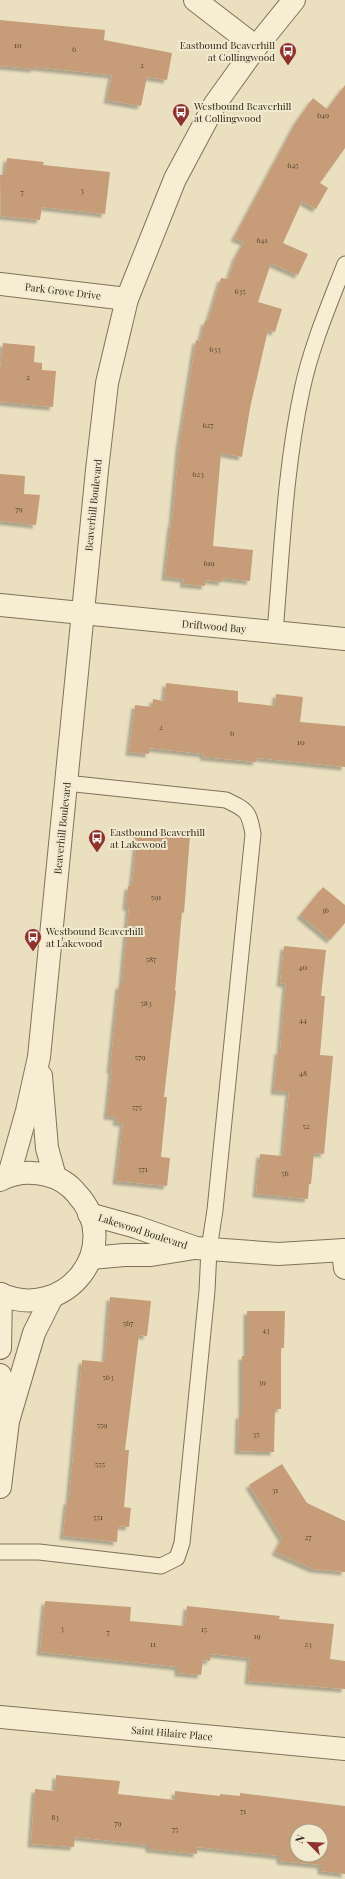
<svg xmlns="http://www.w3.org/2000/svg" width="345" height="1879" viewBox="0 0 345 1879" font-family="'Playfair Display',serif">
  <defs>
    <filter id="shadow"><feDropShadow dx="-3.5" dy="3.5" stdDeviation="1" flood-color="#0004"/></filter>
  </defs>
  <rect width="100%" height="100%" fill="#eae0c0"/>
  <g fill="#c69d78" fill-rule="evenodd" filter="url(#shadow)">
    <path d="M0 20 105 30 104 40 172 53 167 80 147 77 141 106 107 100 112 75 34 67V69L0 66Z"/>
    <path d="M345 85V148L320 183 328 188 316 209 302 201 283 243 308 254 298 275 271 263 258 302 282 309 275 332 268 330 250 408 242 457 221 453 213 546 253 550 250 581 223 578 222 582 206 580 205 586 183 584 184 579 165 577 171 524H172L179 447 196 340 200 341 205 321H208L221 278 228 279 236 256 244 242 234 238 296 122 313 98 327 109Z"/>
    <path d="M7 158 44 162 43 165 110 172 105 214 42 207 40 220 1 216 0 175H5Z"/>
    <path d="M3 343 35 346 34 362 42 363V370L56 371 53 407 0 402V371Z"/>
    <path d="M0 474 25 476 24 494 40 495 36 525 0 521Z"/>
    <path d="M166 683 238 691V702L275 706 276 694 303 697 300 722 345 726V767L257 758 256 762 203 757 204 754 149 748V754L129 752 135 705 152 707 153 699 164 701Z"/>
    <path d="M138 830 190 835 184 913 182 912 175 990 176 991 164 1097H167L161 1157 170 1158 167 1186 116 1181 123 1123 116 1122 117 1117 107 1116 112 1070H110L119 985H122L129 907H126L128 886H132Z"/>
    <path d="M323 887 345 905V923L330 940 300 915Z"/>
    <path d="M284 946 326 950 321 996H325L320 1055 333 1056 324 1154 314 1153 311 1184H309L308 1199 256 1194 260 1154 283 1156 289 1092 274 1091 278 1051H280L286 984 280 983Z"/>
    <path d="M110 1297 151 1301 147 1336 139 1335 125 1450H129L124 1507 131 1508 129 1527 118 1526 117 1542 63 1536 67 1501H69L82 1360 105 1362Z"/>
    <path d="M247 1311H285L284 1348H281V1409H275L274 1452 238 1451 239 1415H242V1356H247Z"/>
    <path d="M282 1464 307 1503 345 1521V1572L313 1569 275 1552 282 1538 249 1485Z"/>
    <path d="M45 1601 131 1607 130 1621 185 1626 187 1606 280 1616 279 1619 334 1624 330 1659 345 1661V1689L248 1681 250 1658 211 1654 210 1661 203 1660 201 1675 178 1673V1667L40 1652Z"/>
    <path d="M56 1775 120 1781 118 1794 175 1800V1791L220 1796V1794L240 1796V1793L345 1806V1874L321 1871V1865L280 1861V1856L197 1847V1854L149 1849V1845L75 1837 74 1847 31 1844 35 1789 55 1791ZM297 1831H321V1855H297Z"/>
  </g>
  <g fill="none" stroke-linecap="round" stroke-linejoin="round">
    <defs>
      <g id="service">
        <path d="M275 632C282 551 285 469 302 390 311 347 329 305 345 264"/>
        <path d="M0 1552H39L161 1566 177 1558 182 1543 207 1291 209 1249 215 1210 253 834C249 811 247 810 226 800L66 783"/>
      </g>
      <g id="minor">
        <path d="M195 0 256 47"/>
        <path d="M0 284 127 299"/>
        <path d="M0 605 345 639"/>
        <path d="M343 1250 345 1268"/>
        <path d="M0 1717 345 1749"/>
      </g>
      <g id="tertiary">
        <path d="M41 1076 47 1148 55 1177"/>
        <path d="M9 1175 27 1111 39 1057 97 470 107 383 127 299 175 179 215 104 256 47 294 0"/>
        <path d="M0 1180C15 1172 31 1171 47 1175 60 1178 69 1184 77 1194 125 1246 66 1323 0 1294"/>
        <path d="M89 1214 136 1227 196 1248 278 1254 345 1250"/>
        <path d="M91 1258 124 1255H151L195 1248"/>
        <path d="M0 1348 1 1294"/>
        <path d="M0 1375 7 1415"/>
        <path d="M0 1487 8 1421 34 1333 52 1297"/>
      </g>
    </defs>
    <use href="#service" stroke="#827159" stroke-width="17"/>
    <use href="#minor" stroke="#827159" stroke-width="24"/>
    <use href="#tertiary" stroke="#827159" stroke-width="24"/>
    <use href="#service" stroke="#f6edd2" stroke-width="15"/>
    <use href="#minor" stroke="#f6edd2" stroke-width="22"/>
    <use href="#tertiary" stroke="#f6edd2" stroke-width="22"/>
  </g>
  <defs>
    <symbol id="bus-pin" viewBox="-11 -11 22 30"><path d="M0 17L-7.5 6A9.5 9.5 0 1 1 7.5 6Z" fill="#8d322d" stroke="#f2eacf"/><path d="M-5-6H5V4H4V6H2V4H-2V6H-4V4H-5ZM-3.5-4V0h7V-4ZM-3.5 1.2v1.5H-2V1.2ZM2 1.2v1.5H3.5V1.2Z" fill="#fff"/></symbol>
  </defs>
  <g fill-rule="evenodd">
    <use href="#bus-pin" x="278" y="41" width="20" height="27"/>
    <use href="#bus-pin" x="171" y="102" width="20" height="27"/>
    <use href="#bus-pin" x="87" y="828" width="20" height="27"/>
    <use href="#bus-pin" x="23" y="927" width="20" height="27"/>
  </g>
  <g text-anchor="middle" stroke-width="4" stroke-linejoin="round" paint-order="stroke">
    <g font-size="8" fill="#574534">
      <text x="18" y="48">10</text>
      <text x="74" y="52">6</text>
      <text x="142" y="68">2</text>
      <text x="323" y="118">649</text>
      <text x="293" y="168">645</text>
      <text x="82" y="193">3</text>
      <text x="22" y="195">7</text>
      <text x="262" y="243">641</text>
      <text x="240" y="294">635</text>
      <text x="215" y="352">633</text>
      <text x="28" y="380">2</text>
      <text x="208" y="428">627</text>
      <text x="198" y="477">623</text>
      <text x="19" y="512">79</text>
      <text x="209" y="566">619</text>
      <text x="161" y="730">2</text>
      <text x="232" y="736">6</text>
      <text x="301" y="745">10</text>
      <text x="156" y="900">591</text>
      <text x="325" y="913">36</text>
      <text x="151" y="962">587</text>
      <text x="303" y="970">40</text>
      <text x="146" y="1006">583</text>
      <text x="303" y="1023">44</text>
      <text x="140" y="1060">579</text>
      <text x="303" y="1076">48</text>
      <text x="137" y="1110">575</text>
      <text x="306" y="1129">52</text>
      <text x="143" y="1172">571</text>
      <text x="285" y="1176">56</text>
      <text x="128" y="1326">567</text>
      <text x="266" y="1333">43</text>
      <text x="108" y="1380">563</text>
      <text x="262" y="1385">39</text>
      <text x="102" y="1428">559</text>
      <text x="256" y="1437">35</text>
      <text x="100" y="1467">555</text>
      <text x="275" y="1493">31</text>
      <text x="98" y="1520">551</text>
      <text x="308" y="1540">27</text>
      <text x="62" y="1631">3</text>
      <text x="204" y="1632">15</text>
      <text x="108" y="1635">7</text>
      <text x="257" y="1639">19</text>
      <text x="153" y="1647">11</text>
      <text x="308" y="1647">23</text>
      <text x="243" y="1814">71</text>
      <text x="55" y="1820">83</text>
      <text x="118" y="1826">79</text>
      <text x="175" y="1832">75</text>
    </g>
    <g font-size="10" fill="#32281d" stroke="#f2eacf" text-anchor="start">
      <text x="275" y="49" text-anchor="end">Eastbound Beaverhill<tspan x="275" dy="12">at Collingwood</tspan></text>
      <text x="194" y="110">Westbound Beaverhill<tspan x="194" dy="12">at Collingwood</tspan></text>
      <text x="110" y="836">Eastbound Beaverhill<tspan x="110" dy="12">at Lakewood</tspan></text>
      <text x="46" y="935">Westbound Beaverhill<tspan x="46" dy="12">at Lakewood</tspan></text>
    </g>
    <g font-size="10" fill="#32281d" stroke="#f2eacf">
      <text transform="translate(63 291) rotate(7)" y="4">Park Grove Drive</text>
      <text transform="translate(93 505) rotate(-84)" y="4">Beaverhill Boulevard</text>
      <text transform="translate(214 626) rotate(5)" y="4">Driftwood Bay</text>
      <text transform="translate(62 828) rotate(-84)" y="4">Beaverhill Boulevard</text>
      <text transform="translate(143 1231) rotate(18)" y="4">Lakewood Boulevard</text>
      <text transform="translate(172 1733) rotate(5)" y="4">Saint Hilaire Place</text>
    </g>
  </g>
  <g transform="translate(309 1843) rotate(294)"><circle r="19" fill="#f2eacf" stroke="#a59c88"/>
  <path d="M0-3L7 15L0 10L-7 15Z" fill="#8d322d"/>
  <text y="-6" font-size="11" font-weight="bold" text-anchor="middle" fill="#32281d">N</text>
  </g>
</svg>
